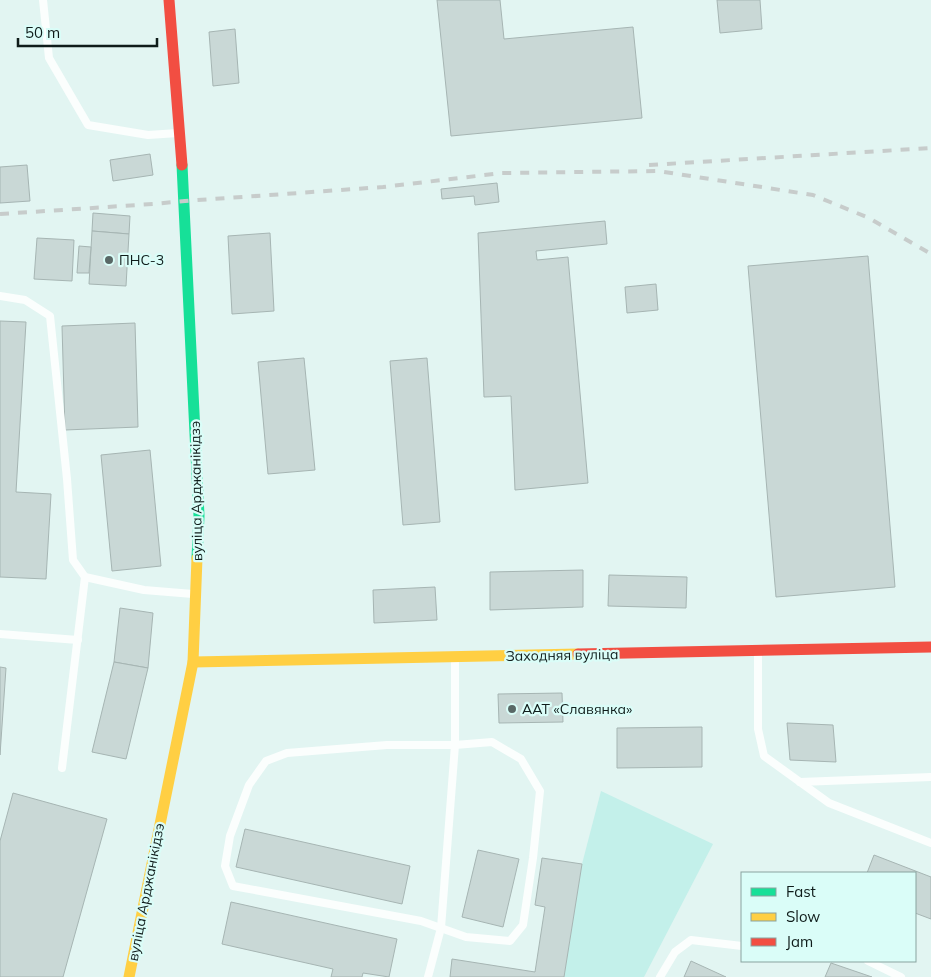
<svg xmlns="http://www.w3.org/2000/svg" width="931" height="977" viewBox="0 0 931 977" font-family="Mulish,sans-serif">
  <rect width="100%" height="100%" fill="#e2f5f2"/>
  <path fill="#c3f0ea" d="M601 791 713 844 644 977H564L582 864Z"/>
  <g fill="#c9d8d6" stroke="#a6b5b3">
    <path d="M437 0H500L504 39 633 27 642 118 451 136Z"/>
    <path d="M717 0H760L762 29 720 33Z"/>
    <path d="M235 29 239 83 213 86 209 32Z"/>
    <path d="M150 154 153 175 113 181 110 160Z"/>
    <path d="M27 165 30 201 0 203V167Z"/>
    <path d="M497 183 499 202 475 205 474 196 442 199 441 189Z"/>
    <path d="M93 213 130 216 129 234 92 231Z"/>
    <path d="M605 221 607 244 536 251 537 260 568 257 588 483 515 490 511 396 484 397 478 233Z"/>
    <path d="M92 231 129 234 126 286 89 284Z"/>
    <path d="M270 233 274 311 232 314 228 236Z"/>
    <path d="M37 238 74 240 72 281 34 279Z"/>
    <path d="M79 246 91 247 89 273H77Z"/>
    <path d="M868 256 895 587 776 597 748 266Z"/>
    <path d="M656 284 658 310 627 313 625 287Z"/>
    <path d="M0 321 26 322 16 492 51 494 46 579 0 577Z"/>
    <path d="M135 323 138 427 65 430 62 326Z"/>
    <path d="M304 358 315 470 268 474 258 362Z"/>
    <path d="M427 358 440 522 403 525 390 361Z"/>
    <path d="M150 450 161 566 112 571 101 455Z"/>
    <path d="M583 570V607L490 610V572Z"/>
    <path d="M609 575 687 577 686 608 608 606Z"/>
    <path d="M435 587 437 620 374 623 373 590Z"/>
    <path d="M120 608 153 613 148 668 114 662Z"/>
    <path d="M114 662 148 668 126 759 92 752Z"/>
    <path d="M0 667 6 668 0 755Z"/>
    <path d="M562 693 563 722 499 723 498 694Z"/>
    <path d="M787 723 833 725 836 762 790 760Z"/>
    <path d="M702 727V767L617 768V728Z"/>
    <path d="M13 793 107 819 63 977H0V841Z"/>
    <path d="M245 829 410 866 402 904 236 867Z"/>
    <path d="M478 850 519 859 503 927 462 917Z"/>
    <path d="M874 855 931 877V919L915 913V873H867Z"/>
    <path d="M542 858 582 864 564 977H450L452 959 535 972 545 907 535 905Z"/>
    <path d="M231 902 397 939 389 977 363 973 362 977H331L333 969 222 944Z"/>
    <path d="M691 961 726 977H684Z"/>
    <path d="M831 963 872 977H825Z"/>
  </g>
  <g fill="none" stroke-linecap="round" stroke-linejoin="round">
    <g stroke="#fbfefd" stroke-width="8">
      <path d="M43 0 49 58 88 125 148 135 178 133"/>
      <path d="M0 296 25 300 50 316 67 479 73 560 85 577 144 590 193 594"/>
      <path d="M0 634 78 640"/>
      <path d="M758 653V729L764 756 829 803 931 843"/>
      <path d="M492 742 521 759 540 791 533 858 523 925 510 941 466 937 421 921 233 886 225 866 230 836 249 785 266 761 287 753 387 745H455Z"/>
      <path d="M62 768 85 577"/>
      <path d="M800 782 931 777"/>
      <path d="M868 961 901 977"/>
      <path d="M428 977 441 928 455 745V659"/>
      <path d="M660 977 675 952 691 940 742 946"/>
    </g>
    <path stroke="#16e098" stroke-width="11" d="M182 165 199 516 197 558"/>
    <g stroke="#ffcf43" stroke-width="11">
      <path d="M193 662 578 654"/>
      <path d="M129 977 193 662 197 558"/>
    </g>
    <g stroke="#f24e42" stroke-width="11">
      <path d="M169 0 182 165"/>
      <path d="M578 654 931 647"/>
    </g>
    <g stroke="#c7cccb" stroke-width="4" stroke-dasharray="9 9" stroke-linecap="butt">
      <path d="M649 165 931 148"/>
      <path d="M0 214 153 204 185 201 383 187 502 173 658 171 813 195 869 218 931 254"/>
    </g>
  </g>
  <g fill="#596866" stroke="#dafdf8" stroke-width="2">
    <circle cx="109" cy="260" r="5"/>
    <circle cx="512" cy="709" r="5"/>
  </g>
  <g text-anchor="middle" stroke-width="4.5" stroke-linejoin="round" paint-order="stroke">
    <g font-size="14" fill="#0f1c1a" stroke="#dafdf8" text-anchor="start">
      <text x="119" y="265">ПНС-3</text>
      <text x="522" y="714">ААТ «Славянка»</text>
    </g>
    <g font-size="14" fill="#0f1c1a" stroke="#dafdf8">
      <text transform="translate(196 491) rotate(-91)" y="5">вуліца Арджанікідзэ</text>
      <text transform="translate(562 655) rotate(-1)" y="5">Заходняя вуліца</text>
      <text transform="translate(146 892) rotate(-79)" y="5">вуліца Арджанікідзэ</text>
    </g>
  </g>
  <rect x="741" y="872" width="175" height="90" fill="#dafdf8" stroke="#89a39f"/>
  <rect x="751" y="888" width="25" height="8" fill="#16e098" stroke="#89a39f"/>
  <text x="786" y="897" font-size="15" fill="#0f1c1a">Fast</text>
  <rect x="751" y="913" width="25" height="8" fill="#ffcf43" stroke="#89a39f"/>
  <text x="786" y="922" font-size="15" fill="#0f1c1a">Slow</text>
  <rect x="751" y="938" width="25" height="8" fill="#f24e42" stroke="#89a39f"/>
  <text x="786" y="947" font-size="15" fill="#0f1c1a">Jam</text>
  <path d="M18 38v8h139v-8" fill="none" stroke="#0f1c1a" stroke-width="2.5"/>
  <text x="25" y="38" font-size="15" fill="#0f1c1a" stroke="#dafdf8" stroke-width="4" paint-order="stroke">50 m</text>
</svg>
